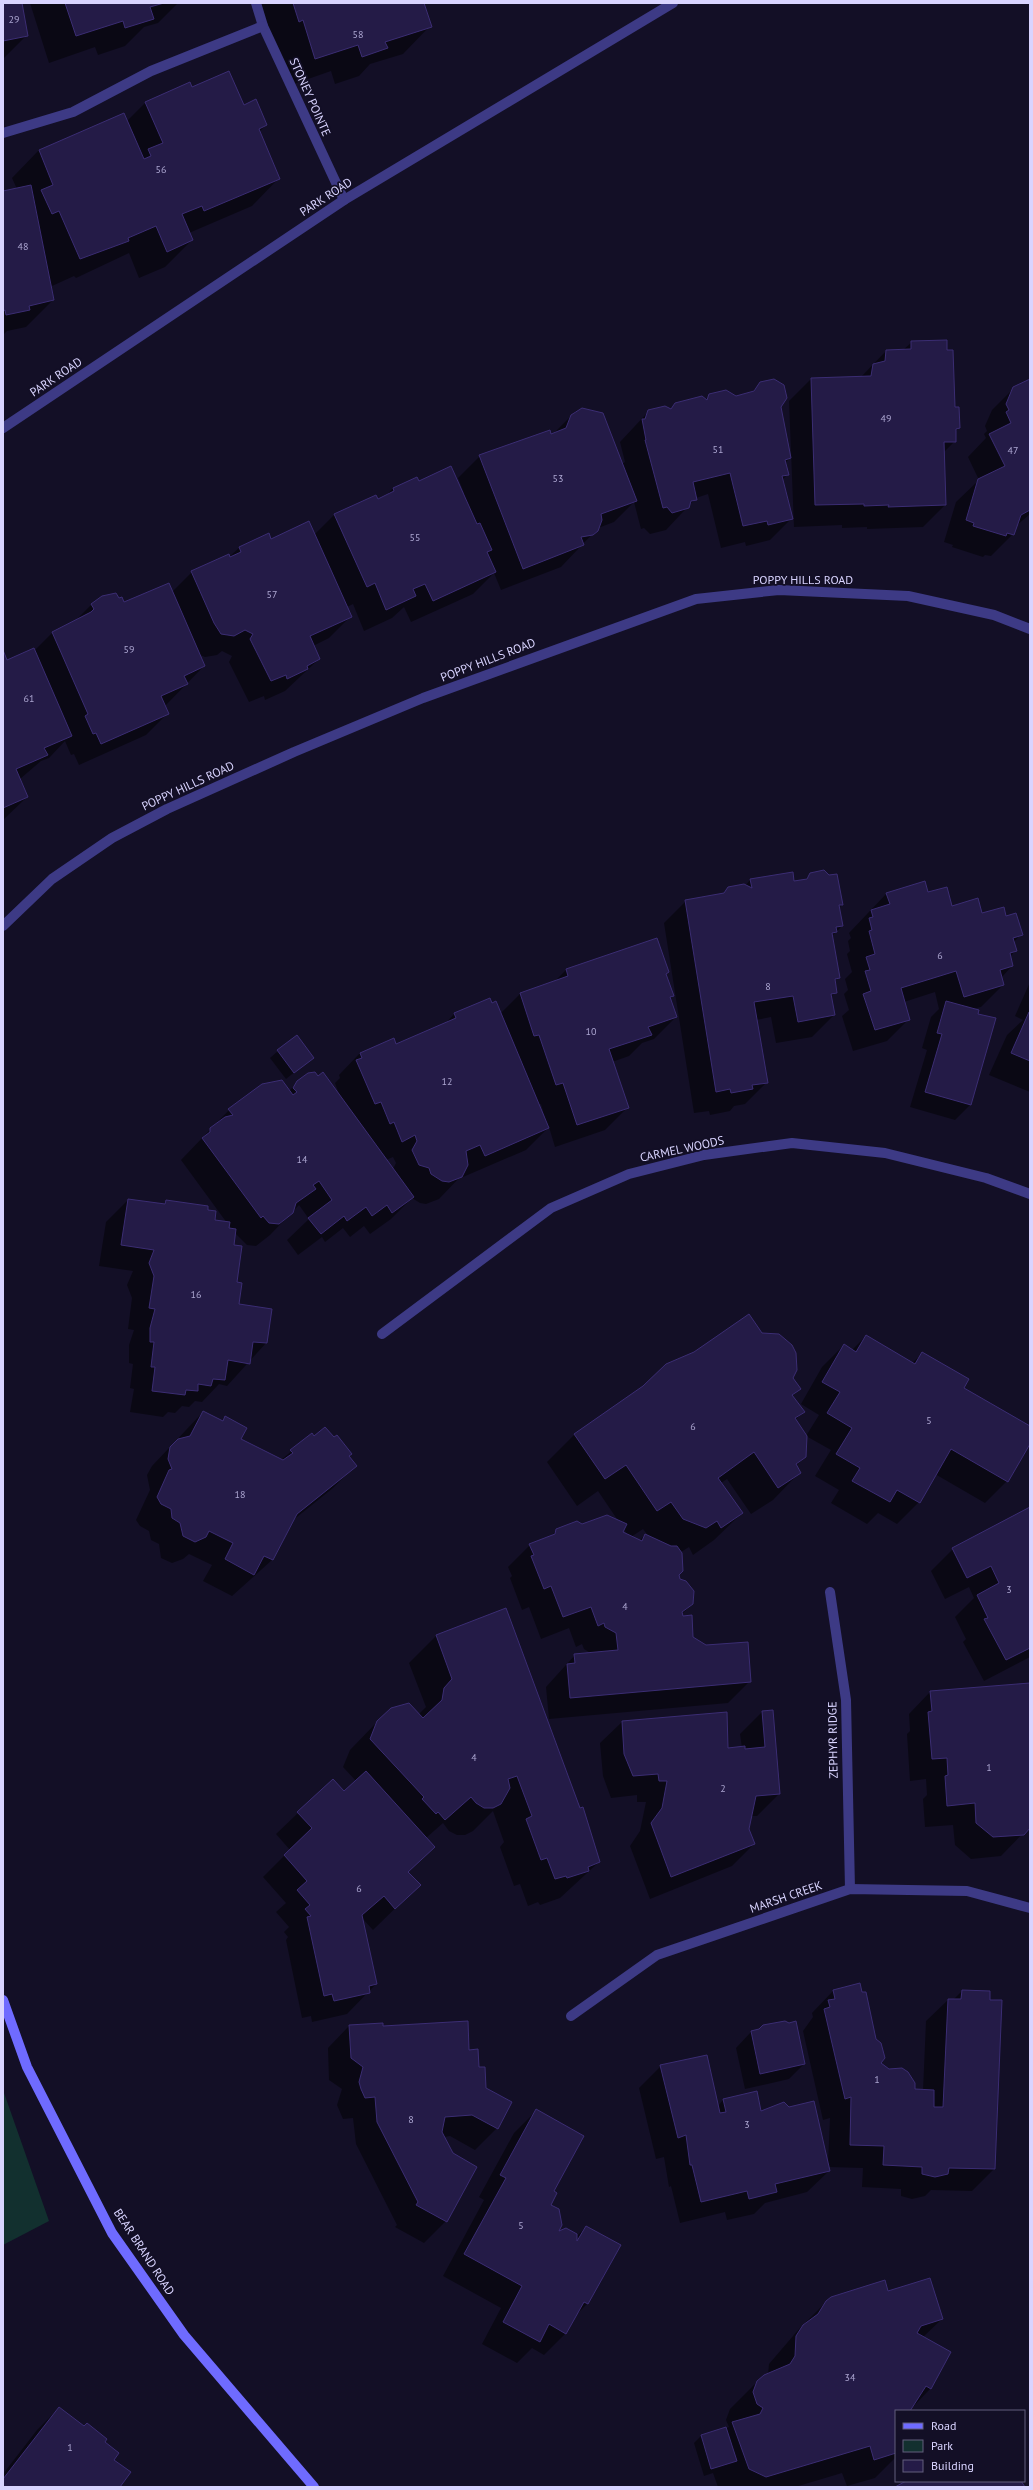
<svg xmlns="http://www.w3.org/2000/svg" width="1033" height="2490" viewBox="0 0 1033 2490" font-family="'PT Sans',sans-serif">
  <rect width="100%" height="100%" fill="#130f26"/>
  <path fill="#12302f" d="M3 2090 49 2221 3 2245Z"/>
  <g fill="#0007" fill-rule="evenodd">
    <path d="M3 3H21L27 35 3 59Z"/>
    <path d="M30 3H178L158 23 144 27 125 46 98 55 95 47 49 63Z"/>
    <path d="M259 3H423L430 26 403 54 370 64 359 76 335 84 331 71 288 86Z"/>
    <path d="M192 88 243 106 266 125 259 132 279 178 252 206 189 233 192 240 165 267 139 278 129 253 76 278 74 276 52 286 49 280 53 300 26 327 7 331 3 335V192L17 189 12 178 39 150 127 121 146 102Z"/>
    <path d="M912 342 946 351 959 428 955 432V441L943 453 945 505 923 527 867 529V527L842 528V525L794 527 789 401 811 379 861 377 886 351 903 350Z"/>
    <path d="M1030 380V514L1016 526 1013 534 991 556 985 555 983 557 952 547 953 545 944 542 956 502 979 480 968 457 986 438 984 434 987 431 985 426 992 410 1014 388Z"/>
    <path d="M761 383 780 407 790 458 785 463 788 474 782 480 792 518 770 540 746 546 745 542 721 548 708 494 696 498 666 530 650 534 644 528 641 529 634 502 614 522 598 528 561 567 501 590 494 573 473 594 411 622 404 607 392 618 364 631 353 604 347 607 351 616 329 638 313 646 319 659 285 691 265 700 264 696 249 702 229 662 232 656 222 651 217 655 205 657 200 655 204 666 165 706 168 713 146 735 79 765 74 754 71 755 65 741 49 758 41 761 20 779 27 797 3 820V653L7 661 34 651 53 632 75 621 92 604H124L172 592 192 572 229 557 240 547 271 540 314 535 334 515 377 500 385 497 393 488 418 482 464 493 458 478 480 456 553 434 576 411 588 409 600 415 622 464 625 462 620 442 649 411 670 409 676 404 705 400 710 395 736 397 751 393Z"/>
    <path d="M811 874 842 905 839 908 842 926 831 937 838 978 834 982 836 992 831 997 834 1015 812 1037 776 1043 771 1017 756 1020 767 1082 745 1104 734 1106 730 1111 710 1115 709 1111 694 1113 664 923 686 901 722 895 729 888 745 886 750 880 793 883 804 880Z"/>
    <path d="M887 893H928L952 907 1006 917 1021 934 1013 943 1015 951 1010 957 1012 966 1001 978 1003 985 981 1007 972 1009 970 1105 955 1120 910 1107 927 1050 922 1048 931 1017 939 1009 935 992 904 1002 909 1019 887 1041 853 1051 842 1016 849 1010 844 994 848 990 845 979 852 972 847 954 850 951 848 941 851 938 849 933Z"/>
    <path d="M566 970 666 974 673 996 670 999 676 1017 654 1039 642 1043 629 1056 612 1062 627 1108 605 1130 555 1147 549 1127 526 1150 463 1177 462 1175 439 1199 426 1204 420 1203 412 1198 391 1219 370 1234 364 1226 350 1237 343 1228 325 1242 322 1237 298 1255 287 1240 309 1219 299 1205 270 1235 256 1246 247 1245 235 1233 233 1246 238 1305 266 1343 227 1386 219 1384 202 1402 195 1401 189 1407 182 1406 175 1413 168 1412 163 1417 130 1412 134 1389 130 1388 133 1364 129 1363V1345L134 1330 128 1329 132 1298 127 1285 133 1271 99 1266 106 1222 128 1200 162 1205 166 1201 207 1211 213 1221 227 1223 181 1160 229 1110 289 1091 302 1078 340 1097 335 1083 340 1078 339 1075 360 1053 395 1045 445 1024 454 1014 489 1000 500 1014 520 994 553 983ZM541 1104 545 1118H544L538 1105ZM393 1157 396 1163 393 1169 386 1160ZM229 1225 232 1230 228 1229Z"/>
    <path d="M1030 982V1092L989 1075 1007 1035 1023 1020 1015 1016Z"/>
    <path d="M278 1051 312 1058 286 1079 270 1058Z"/>
    <path d="M866 1336 912 1363 923 1353 963 1388 1030 1427V1442L1007 1481 985 1503 935 1474 919 1502 897 1524 878 1513 867 1524 831 1503 839 1490 815 1476 831 1450 806 1436 819 1415 801 1404 822 1367 844 1345 852 1350Z"/>
    <path d="M792 1378 799 1389 792 1396 803 1412 795 1420 805 1456 796 1466 800 1472 773 1500 751 1514 727 1479 721 1483 742 1513 714 1540 693 1555 689 1547 681 1552 679 1580 691 1586 694 1598 692 1604 682 1614 692 1637 750 1681 728 1703 549 1719 546 1687 575 1655 592 1654 584 1649 582 1644 576 1647 569 1628 541 1639 529 1607 522 1610 510 1578 512 1576 508 1567 530 1545 549 1538 557 1530 619 1522 598 1491 577 1506 547 1462 574 1435 644 1387ZM624 1529 628 1536 622 1533ZM643 1529 649 1537 645 1535 639 1541 631 1537Z"/>
    <path d="M203 1412 221 1421 225 1418 240 1439 281 1460 312 1434 348 1457 355 1466 333 1488 292 1521 272 1560 232 1596 203 1581 212 1565 189 1554 183 1559 172 1563 161 1558 159 1544 151 1540 149 1531 140 1526 136 1520 150 1490 147 1475 152 1466Z"/>
    <path d="M1030 1509V1657L984 1681 963 1642 966 1639 955 1617 974 1598 969 1587 945 1599 931 1571 953 1549Z"/>
    <path d="M436 1636 599 1862 560 1898 540 1905 538 1902 528 1906 520 1884 514 1886 500 1847 504 1842 493 1811 473 1831 465 1835H457L449 1831 443 1823 426 1838 407 1872 419 1885 373 1930 362 1918 376 1984 347 2014 312 2022 311 2016 302 2018 286 1940 288 1937 284 1932 289 1927 276 1912 286 1903 263 1877 290 1850 276 1834 298 1813 344 1792 356 1781 343 1767 350 1750 377 1722 418 1715 426 1707 409 1663Z"/>
    <path d="M1030 1684V1826L1001 1856 971 1859 955 1845 953 1825 925 1827 923 1799 927 1795 926 1779 910 1781 907 1734 910 1731 909 1714 930 1692Z"/>
    <path d="M762 1712 779 1794 757 1816H751L748 1829 754 1844 732 1866 650 1899 630 1846 640 1831 646 1802H637V1795L611 1798 603 1776 600 1743 622 1722 727 1749 742 1748 740 1734Z"/>
    <path d="M833 1991 880 2063 889 2070 902 2069 911 2077 914 2090 923 2091 926 2021 948 2000H953L962 1991 994 2169 972 2191 931 2190 925 2196 912 2199 901 2196V2189L862 2187 863 2168 828 2167 829 2171 807 2192 765 2203 754 2214 727 2220 725 2212 680 2223 671 2186 669 2187 664 2157 656 2159 639 2088 661 2066 718 2106 723 2100 760 2113 828 2164 830 2118 823 2120 803 2031 813 2017 812 2013Z"/>
    <path d="M349 2026 382 2027 468 2051 485 2088 511 2102 497 2128 475 2150 450 2136 444 2137 446 2221 424 2243 395 2227 397 2225 356 2144 353 2118 343 2119 337 2105 342 2089 329 2080 328 2048Z"/>
    <path d="M759 2030 804 2064 789 2079 745 2089 736 2048 751 2032Z"/>
    <path d="M536 2111 553 2192 550 2205 556 2233 576 2237 586 2227 587 2304 575 2316 566 2333 544 2355 532 2348 517 2363 482 2344 501 2308 443 2276 484 2200 479 2197 514 2133Z"/>
    <path d="M887 2292 942 2319 923 2337 950 2352 930 2389 909 2411H896V2457L875 2478 847 2486 842 2473 795 2487H718L713 2473 704 2476 694 2443 701 2436 729 2427 726 2420 730 2409 757 2382 768 2375 769 2364 799 2329 827 2301Z"/>
    <path d="M59 2408 104 2442 119 2487H3V2474L37 2430Z"/>
  </g>
  <g fill="#241b47" stroke="#3b2d73">
    <path d="M3 3H22L28 36 3 41Z"/>
    <path d="M65 3H164L150 7 154 19 125 28 123 21 76 36Z"/>
    <path d="M293 3H424L432 27 385 42 388 48 362 57 358 45 315 59 303 20 299 22Z"/>
    <path d="M229 71 244 105 256 99 267 125 259 129 280 179 204 211 202 206 182 214 193 240 167 252 156 226 128 238 129 241 80 259 59 211 52 214 41 190 53 185 39 150 124 113 144 159 151 156 148 149 163 143 145 102 190 82 192 87Z"/>
    <path d="M31 185 54 300 29 306 30 310 6 315 5 310 3 311V191Z"/>
    <path d="M947 340V350H953L955 407H959L960 428 956 429V442H944L946 505 888 507 889 505 864 506V504L815 505 811 378 871 376 873 364 885 361 886 350 911 349V341Z"/>
    <path d="M774 379 784 385 787 398 781 407 791 458 785 460 789 475 782 476 793 519 768 525 767 521 743 526 730 473 693 482 697 500 691 501 689 508 672 513 667 507 663 508 645 440H646L642 419H645L648 410 665 406 671 409 675 403 702 396 707 400 709 394 726 390 736 396 754 391 760 382Z"/>
    <path d="M1030 379V510L1021 515 1014 535 1007 533 1006 536 973 526 974 523 966 520 978 479 1005 466 989 434 1011 423 1006 412 1009 410 1006 404 1013 387Z"/>
    <path d="M582 408 603 413 637 501 601 514 602 520 598 531 593 535 581 537 584 545 523 569 479 455 550 430 551 434 566 428 571 415Z"/>
    <path d="M451 466 477 524 480 523 492 550 487 552 496 572 433 601 425 584 413 589 416 596 386 610 375 583 367 587 334 514 376 495 378 499 394 491 393 488 417 477 419 481Z"/>
    <path d="M309 521 352 617 310 636 320 659 307 666 308 669 287 679 286 675 271 681 250 639 253 634 245 630 234 636 221 634 214 623 191 571 229 554 230 557 241 552 239 547 269 533 271 539Z"/>
    <path d="M169 583 205 666 184 676 188 684 161 696 169 714 101 744 96 733 93 734 85 716 88 714 52 632 91 612 94 609 91 604 102 596 116 593 119 598 122 597 124 602Z"/>
    <path d="M34 648 72 736 44 748 48 755 16 769 28 797 3 808V650L7 660Z"/>
    <path d="M824 870 829 875 837 874 843 905H839L843 926 836 927 837 932 832 933 840 978 835 979 837 993 831 994 835 1015 798 1022 793 996 754 1002 768 1083 752 1085 753 1089 731 1093 730 1089 716 1092 685 900 724 893 728 887 744 884 752 888 750 879 793 872 794 881 807 879 810 873Z"/>
    <path d="M925 881 928 892 947 887 952 906 978 898 982 913 1004 907 1006 916 1016 913 1023 935 1013 938 1017 951 1010 953 1013 966 1000 970 1004 985 964 997 956 971 901 988 910 1020 875 1030 863 994 871 991 865 971 870 970 866 957 875 954 869 931 872 930 869 918 873 917 871 910 890 904 886 893Z"/>
    <path d="M657 938 669 972 666 974 674 996 670 997 677 1017 648 1027 652 1035 609 1049 629 1108 577 1125 563 1083 556 1085 539 1035 534 1036 520 993 568 976 566 969Z"/>
    <path d="M490 998 492 1003 496 1001 549 1128 485 1156 480 1145 466 1151 468 1165 462 1177 449 1182 442 1181 431 1174 429 1168 419 1165 412 1150 417 1141 415 1135 402 1142 394 1122 390 1124 381 1102 375 1104 356 1060 362 1058 360 1053 394 1038 396 1044 456 1018 454 1013Z"/>
    <path d="M946 1001 979 1010 978 1014 996 1018 971 1105 925 1092 942 1034 937 1033Z"/>
    <path d="M1029 1012 1030 1013V1061L1011 1053Z"/>
    <path d="M297 1035 314 1058 294 1073 277 1050Z"/>
    <path d="M315 1072 318 1076 323 1072 414 1197 392 1213 387 1205 372 1216 366 1207 347 1221 344 1216 321 1234 308 1218 332 1200 319 1181 313 1185 316 1189 296 1203 293 1213 279 1224 269 1223 263 1216 261 1218 202 1138 210 1132V1128L225 1117 233 1115 228 1109 262 1084 282 1080 293 1095 297 1092 293 1088 297 1081 308 1073Z"/>
    <path d="M128 1199 165 1204 166 1200 208 1206V1210L216 1211 215 1220 230 1222 229 1228 236 1229 234 1245 242 1246 237 1282 242 1283 239 1304 272 1309 267 1343 253 1342 250 1364 228 1360 225 1380 213 1379 211 1386 198 1384V1391L186 1390 185 1395 152 1391 155 1367H151L154 1342H150V1328L155 1309 149 1308 154 1276 149 1263 154 1250 121 1245Z"/>
    <path d="M749 1314 762 1333 779 1334 792 1345 796 1353 797 1370 793 1378 801 1389 792 1395 805 1412 795 1418 807 1436 806 1457 796 1464 801 1473 778 1488 754 1452 718 1478 743 1513 721 1528 717 1521 706 1528 683 1519 671 1502 657 1511 626 1465 605 1479 574 1434 643 1386 666 1364 694 1352Z"/>
    <path d="M866 1335 915 1364 922 1352 969 1379 964 1388 1030 1426V1444L1008 1482 951 1449 920 1503 897 1490 890 1502 852 1481 860 1468 836 1454 852 1428 827 1413 840 1392 822 1382 844 1344 856 1352Z"/>
    <path d="M203 1411 223 1421 225 1416 247 1428 241 1439 283 1460 293 1453 290 1450 312 1433 314 1436 325 1427 334 1437 337 1435 352 1454 349 1456 357 1466 297 1514 273 1560 264 1556 254 1575 225 1559 233 1543 209 1531 206 1537 195 1542 183 1536 180 1523 172 1518 171 1509 161 1504 157 1497 169 1470 172 1469 168 1459 170 1447 178 1439 190 1436Z"/>
    <path d="M1030 1507V1648L1006 1660 984 1619 988 1618 977 1595 999 1583 991 1566 967 1578 952 1548Z"/>
    <path d="M607 1515 627 1524 623 1532 642 1541 645 1534 671 1546H677L682 1553 683 1571 679 1575 680 1579 686 1581 694 1591 693 1604 682 1612 683 1616 692 1615 693 1637 706 1645 748 1642 751 1682 570 1698 567 1664 575 1663 574 1654 618 1650 616 1633 605 1627 604 1623 598 1626 591 1607 563 1617 551 1586 544 1589 531 1556 534 1555 529 1544 555 1534 556 1529 577 1521 582 1524Z"/>
    <path d="M506 1608 580 1808 583 1807 600 1862 588 1867 589 1871 567 1878 566 1876 555 1879 547 1858 541 1860 526 1819 532 1816 517 1776 508 1779 510 1788 501 1804 493 1808H484L476 1803 471 1797 445 1820 438 1812 436 1814 422 1799 424 1797 370 1739 377 1721 391 1708 409 1703 423 1718 442 1700 444 1688 452 1679 436 1635Z"/>
    <path d="M1030 1683V1828L1024 1835 993 1837 976 1823 975 1803 947 1806 945 1776 948 1775 947 1758 932 1759 928 1712 932 1711 930 1691Z"/>
    <path d="M773 1710 780 1794 756 1796 749 1829 755 1844 671 1877 651 1823 662 1808 667 1781H659L658 1774 633 1776 624 1754 622 1721 727 1712 728 1748 745 1746V1749L765 1747 762 1711Z"/>
    <path d="M366 1771 435 1847 408 1872 421 1885 395 1909 384 1896 362 1915 377 1984 369 1986 370 1993 334 2001 332 1994 324 1996 307 1917 311 1916 305 1909 310 1905 297 1890 307 1881 284 1855 312 1828 297 1812 333 1779 344 1791Z"/>
    <path d="M860 1983 862 1992H866L876 2039 881 2043 885 2058 881 2063 889 2069 902 2068 908 2072 915 2083V2089L934 2090V2107H943L948 1999H961L962 1990 990 1991V2000H1002L995 2169 949 2168 948 2174 935 2177 922 2174V2167L883 2165 884 2146 850 2145 851 2097 845 2099 824 2009 830 2007 828 2000 835 1999 833 1990Z"/>
    <path d="M468 2021 469 2050 478 2049 479 2067H485L486 2088 512 2102 498 2129 472 2115 445 2117 442 2132 453 2153 477 2167 447 2222 416 2205 418 2202 377 2122 375 2097 365 2098 361 2089 359 2082 363 2067 351 2058 349 2025 383 2023V2026Z"/>
    <path d="M785 2021 789 2023 796 2021 805 2064 760 2074 751 2031 759 2029 763 2025Z"/>
    <path d="M707 2055 720 2113 726 2112 723 2099 757 2091 761 2111 784 2102 789 2107 814 2101 830 2171 775 2184 777 2192 749 2199 747 2191 701 2202 692 2165H690L686 2135 678 2138 660 2065Z"/>
    <path d="M536 2109 584 2136 554 2191 557 2193 551 2205 559 2209 562 2225 559 2231 566 2228 577 2234V2241L586 2226 621 2245 588 2304 584 2302 566 2334 549 2324 540 2342 503 2322 522 2286 464 2254 506 2178 500 2175Z"/>
    <path d="M930 2278 943 2319 921 2326 917 2333 951 2352 931 2389 926 2386 910 2411H896V2453L874 2460 870 2446 766 2477 749 2469 732 2422 760 2414 763 2408 757 2404 753 2392 757 2381 764 2375 790 2364 795 2356 796 2336 803 2325 818 2314 826 2301 831 2297 885 2280 888 2291Z"/>
    <path d="M59 2407 84 2426 87 2423 107 2439 105 2442 119 2453 114 2460 131 2472 120 2487H3V2479Z"/>
    <path d="M726 2427 737 2461 711 2469 701 2435Z"/>
    <path d="M906 2481H1021L1025 2487H895Z"/>
  </g>
  <g fill="none" stroke-linecap="round" stroke-linejoin="round">
    <g stroke="#3d3a85" stroke-width="10">
      <path d="M256 3 263 26 344 200"/>
      <path d="M3 133 73 112 151 71 263 26"/>
      <path d="M3 428 344 200 673 3"/>
      <path d="M3 926 52 879 112 838 167 809 294 752 423 698 696 599 779 590 908 596 994 615 1030 629"/>
      <path d="M382 1334 551 1208 629 1174 704 1155 792 1143 885 1153 986 1178 1030 1194"/>
      <path d="M830 1592 846 1700 850 1889"/>
      <path d="M571 2016 657 1955 850 1889 967 1891 1030 1908"/>
    </g>
    <path stroke="#6f6bff" stroke-width="10" d="M3 2000 27 2067 112 2233 184 2335 314 2487"/>
  </g>
  <g text-anchor="middle" stroke-width="3.5" stroke-linejoin="round" paint-order="stroke">
    <g font-size="10" fill="#aca6d1">
      <text x="14" y="23">29</text>
      <text x="358" y="38">58</text>
      <text x="161" y="173">56</text>
      <text x="23" y="250">48</text>
      <text x="886" y="422">49</text>
      <text x="718" y="453">51</text>
      <text x="1013" y="454">47</text>
      <text x="558" y="482">53</text>
      <text x="415" y="541">55</text>
      <text x="272" y="598">57</text>
      <text x="129" y="653">59</text>
      <text x="29" y="702">61</text>
      <text x="940" y="959">6</text>
      <text x="768" y="990">8</text>
      <text x="591" y="1035">10</text>
      <text x="447" y="1085">12</text>
      <text x="302" y="1163">14</text>
      <text x="196" y="1298">16</text>
      <text x="929" y="1424">5</text>
      <text x="693" y="1430">6</text>
      <text x="240" y="1498">18</text>
      <text x="1009" y="1593">3</text>
      <text x="625" y="1610">4</text>
      <text x="474" y="1761">4</text>
      <text x="989" y="1771">1</text>
      <text x="723" y="1792">2</text>
      <text x="359" y="1892">6</text>
      <text x="877" y="2083">1</text>
      <text x="411" y="2123">8</text>
      <text x="747" y="2128">3</text>
      <text x="521" y="2229">5</text>
      <text x="850" y="2381">34</text>
      <text x="70" y="2451">1</text>
    </g>
    <g font-size="12" fill="#d9d4ff" stroke="#130f26">
      <text transform="translate(310 97) rotate(66)" y="4">STONEY POINTE</text>
      <text transform="translate(326 197) rotate(-33)" y="4">PARK ROAD</text>
      <text transform="translate(56 377) rotate(-34)" y="4">PARK ROAD</text>
      <text x="803" y="584">POPPY HILLS ROAD</text>
      <text transform="translate(488 660) rotate(-21)" y="4">POPPY HILLS ROAD</text>
      <text transform="translate(188 786) rotate(-25)" y="4">POPPY HILLS ROAD</text>
      <text transform="translate(682 1149) rotate(-12)" y="4">CARMEL WOODS</text>
      <text transform="translate(833 1740) rotate(-91)" y="4">ZEPHYR RIDGE</text>
      <text transform="translate(786 1897) rotate(-19)" y="4">MARSH CREEK</text>
      <text transform="translate(144 2252) rotate(57)" y="4">BEAR BRAND ROAD</text>
    </g>
  </g>
  <rect width="1033" height="2490" fill="none" stroke="#d9d4ff" stroke-width="8"/>
  <rect x="895" y="2410" width="130" height="72" fill="#130f26" stroke="#625e7d"/>
  <rect x="903" y="2423" width="20" height="6" fill="#6f6bff" stroke="#625e7d"/>
  <text x="931" y="2430" font-size="12" fill="#d9d4ff">Road</text>
  <rect x="903" y="2440" width="20" height="12" fill="#12302f" stroke="#625e7d"/>
  <text x="931" y="2450" font-size="12" fill="#d9d4ff">Park</text>
  <rect x="903" y="2460" width="20" height="12" fill="#241b47" stroke="#625e7d"/>
  <text x="931" y="2470" font-size="12" fill="#d9d4ff">Building</text>
</svg>
